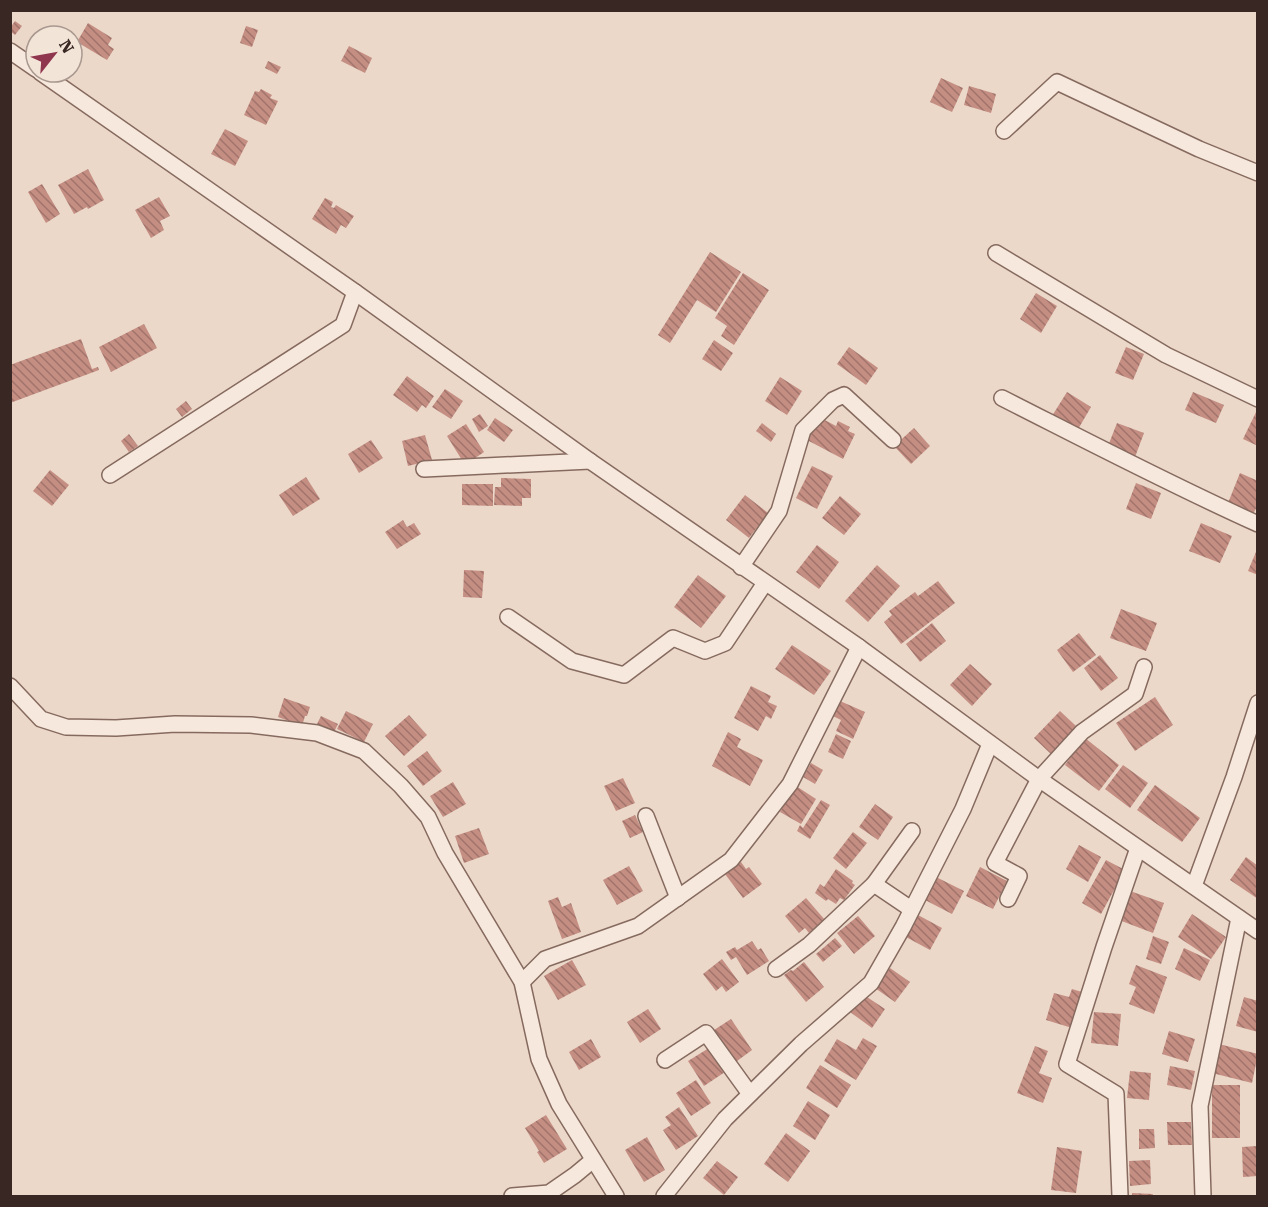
<svg xmlns="http://www.w3.org/2000/svg" width="1268" height="1207" viewBox="0 0 1268 1207" font-family="'Roboto Serif',serif">
  <defs>
    <pattern id="building-back-hatch" width="6" height="6" patternUnits="userSpaceOnUse" patternTransform="scale(1.5)"><rect width="6" height="6" fill="#c58e83"/><path d="M-1 5l2 2M0 0l6 6M5-1l2 2" fill="none" stroke="#a1746b"/></pattern>
  </defs>
  <rect width="100%" height="100%" fill="#ebd8c9"/>
  <g fill="url(#building-back-hatch)">
    <path d="M15 21 22 26 15 35 10 31V28Z"/>
    <path d="M88 23 112 38 108 45 114 49 107 60 77 42Z"/>
    <path d="M246 26 258 30 252 47 240 43Z"/>
    <path d="M349 46 372 58 365 73 341 61Z"/>
    <path d="M268 61 281 67 277 74 265 68Z"/>
    <path d="M941 78 963 88 952 112 930 102Z"/>
    <path d="M969 86 996 94 991 113 964 105Z"/>
    <path d="M261 89 272 95 270 98 278 101 266 125 244 115 255 91 259 92Z"/>
    <path d="M225 129 248 141 235 166 211 154Z"/>
    <path d="M88 169 104 200 88 209 87 207 74 214 58 185Z"/>
    <path d="M42 184 60 214 46 223 28 192Z"/>
    <path d="M159 197 170 216 160 221 164 230 151 238 135 210Z"/>
    <path d="M325 198 333 202 331 207 334 208 336 205 354 216 346 228 341 225 336 234 312 219Z"/>
    <path d="M710 252 741 272 716 312 697 300 670 343 658 335Z"/>
    <path d="M743 273 769 290 734 345 721 336 727 326 715 318Z"/>
    <path d="M1036 293 1057 306 1041 333 1020 319Z"/>
    <path d="M144 324 157 348 111 372 99 347Z"/>
    <path d="M81 339 92 369 98 367 99 370 10 403V365Z"/>
    <path d="M714 340 733 353 721 371 702 359Z"/>
    <path d="M849 347 878 368 866 385 837 364Z"/>
    <path d="M1126 347 1144 354 1133 380 1115 373Z"/>
    <path d="M407 376 434 396 426 408 422 405 417 412 393 395Z"/>
    <path d="M780 377 802 391 787 415 765 401Z"/>
    <path d="M445 389 463 401 451 419 432 407Z"/>
    <path d="M1067 392 1091 407 1077 431 1052 416Z"/>
    <path d="M1193 392 1224 405 1216 423 1185 410Z"/>
    <path d="M186 401 192 409 182 417 176 409Z"/>
    <path d="M1258 408V446L1243 439Z"/>
    <path d="M480 414 488 426 479 432 472 419Z"/>
    <path d="M819 417 836 426 838 421 850 427 848 431 855 434 843 459 807 440Z"/>
    <path d="M495 418 513 430 504 442 487 430Z"/>
    <path d="M762 423 776 434 771 442 756 431Z"/>
    <path d="M1117 423 1144 433 1135 457 1108 446Z"/>
    <path d="M466 424 484 452 465 465 447 436Z"/>
    <path d="M914 428 930 446 911 464 894 446Z"/>
    <path d="M129 434 138 446 129 452 121 441Z"/>
    <path d="M425 435 432 460 408 466 402 441Z"/>
    <path d="M371 440 383 458 359 473 348 454Z"/>
    <path d="M812 466 833 476 817 509 796 498Z"/>
    <path d="M50 470 69 485 52 506 33 491Z"/>
    <path d="M1240 473 1258 481V505L1253 514 1228 503Z"/>
    <path d="M306 477 320 499 293 516 279 495Z"/>
    <path d="M501 478 531 479V498H522V506L494 505 495 487H501Z"/>
    <path d="M1136 483 1161 493 1151 519 1126 509Z"/>
    <path d="M462 484H493V506L462 505Z"/>
    <path d="M745 495 768 513 749 538 726 520Z"/>
    <path d="M840 496 861 514 844 535 822 518Z"/>
    <path d="M403 520 407 527 414 523 421 534 397 549 385 532Z"/>
    <path d="M1201 523 1232 536 1220 563 1189 551Z"/>
    <path d="M817 545 839 562 819 589 796 572Z"/>
    <path d="M1258 547V575L1248 571Z"/>
    <path d="M877 565 900 586 868 622 845 601Z"/>
    <path d="M464 570 484 571 482 598 463 597Z"/>
    <path d="M698 575 726 596 701 628 674 607Z"/>
    <path d="M938 581 955 603 901 644 884 622 892 615 889 611 915 592 918 596Z"/>
    <path d="M1121 609 1157 623 1146 651 1110 638Z"/>
    <path d="M932 623 946 641 920 662 906 644Z"/>
    <path d="M1079 633 1096 655 1073 672 1057 650Z"/>
    <path d="M792 645 831 671 814 695 775 669Z"/>
    <path d="M1100 655 1118 678 1101 691 1084 668Z"/>
    <path d="M970 664 992 684 972 706 950 685Z"/>
    <path d="M751 686 771 696 768 702 777 706 771 719 766 716 758 731 734 718Z"/>
    <path d="M1155 697 1173 725 1135 751 1116 723Z"/>
    <path d="M284 698 310 707 307 716H305L302 726 278 717Z"/>
    <path d="M840 701 865 712 853 739 836 731 841 720 833 716Z"/>
    <path d="M346 711 373 724 364 742 337 729Z"/>
    <path d="M1060 711 1077 727 1052 755 1034 738Z"/>
    <path d="M409 715 427 735 404 756 385 736Z"/>
    <path d="M321 716 338 724 332 736 315 728Z"/>
    <path d="M728 732 741 739 737 747 763 760 750 786 712 766Z"/>
    <path d="M836 734 851 741 843 759 828 752Z"/>
    <path d="M1085 738 1119 765 1099 791 1065 765Z"/>
    <path d="M427 751 442 771 423 786 407 766Z"/>
    <path d="M811 763 823 770 815 784 803 777Z"/>
    <path d="M1123 765 1148 783 1130 808 1105 789Z"/>
    <path d="M623 778 635 803 616 811 604 786Z"/>
    <path d="M453 782 466 804 443 817 430 796Z"/>
    <path d="M1155 785 1200 818 1182 842 1137 810Z"/>
    <path d="M796 786 816 799 801 824 780 812Z"/>
    <path d="M821 800 830 805 810 839 797 831 800 825 803 828Z"/>
    <path d="M875 804 893 817 878 840 859 827Z"/>
    <path d="M635 815 643 832 630 838 622 821Z"/>
    <path d="M479 828 489 854 464 863 455 836Z"/>
    <path d="M853 832 867 843 846 869 833 858Z"/>
    <path d="M1079 845 1101 857 1088 882 1066 869Z"/>
    <path d="M1246 857 1258 866V899L1230 880Z"/>
    <path d="M1106 860 1125 870 1101 914 1082 903Z"/>
    <path d="M741 862 746 869 749 867 762 884 743 898 725 874Z"/>
    <path d="M629 866 643 891 617 905 603 880Z"/>
    <path d="M980 867 1007 881 993 909 966 896Z"/>
    <path d="M836 869 853 881 852 883 855 885 844 900 840 898 836 904 828 899 826 901 815 893 820 884 824 887Z"/>
    <path d="M936 877 964 891 952 914 925 900Z"/>
    <path d="M1130 891 1164 903 1153 933 1119 920Z"/>
    <path d="M558 897 562 907 571 903 581 932 562 939 548 901Z"/>
    <path d="M806 898 825 920 809 933 805 928 799 933 785 916Z"/>
    <path d="M1192 914 1226 937 1211 959 1178 937Z"/>
    <path d="M918 915 942 928 930 950 906 937Z"/>
    <path d="M858 916 875 936 854 954 837 933Z"/>
    <path d="M1153 936 1169 942 1161 964 1146 959Z"/>
    <path d="M835 938 842 946 823 962 816 954Z"/>
    <path d="M752 941 758 950 761 948 769 961 747 975 736 957 731 960 726 952 735 947 737 950Z"/>
    <path d="M1184 948 1210 960 1200 981 1175 969Z"/>
    <path d="M722 959 739 982 726 992 722 986 716 991 703 974Z"/>
    <path d="M572 960 586 985 558 1000 544 976Z"/>
    <path d="M804 962 824 987 806 1002 784 975 791 970 793 971Z"/>
    <path d="M1136 965 1167 977 1154 1014 1129 1004 1136 987 1129 984Z"/>
    <path d="M890 968 910 982 895 1002 875 988Z"/>
    <path d="M1072 989 1082 992 1072 1028 1046 1020 1054 993 1069 997Z"/>
    <path d="M864 995 885 1009 872 1028 850 1012 855 1004 858 1006Z"/>
    <path d="M1244 997 1258 1001V1032L1236 1026Z"/>
    <path d="M648 1009 661 1029 640 1043 627 1022Z"/>
    <path d="M1094 1012 1121 1014 1118 1046 1091 1043Z"/>
    <path d="M731 1019 752 1050 733 1064 711 1032Z"/>
    <path d="M1169 1031 1195 1039 1188 1062 1162 1054Z"/>
    <path d="M863 1038 877 1046 856 1080 824 1061 837 1039 856 1050Z"/>
    <path d="M591 1039 601 1057 579 1070 569 1052Z"/>
    <path d="M1219 1044 1258 1054 1252 1083 1212 1073Z"/>
    <path d="M1035 1046 1048 1051 1039 1073 1052 1078 1043 1103 1017 1093Z"/>
    <path d="M709 1048 725 1072 704 1086 688 1061Z"/>
    <path d="M820 1065 851 1085 837 1108 806 1088Z"/>
    <path d="M1170 1066 1195 1071 1191 1090 1167 1085Z"/>
    <path d="M1130 1071 1151 1073 1149 1100 1127 1098Z"/>
    <path d="M696 1080 711 1103 691 1116 676 1093Z"/>
    <rect x="1212" y="1085" width="28" height="53"/>
    <path d="M808 1101 830 1115 815 1140 793 1126Z"/>
    <path d="M679 1107 698 1136 676 1150 663 1130 671 1125 665 1117Z"/>
    <path d="M546 1115 567 1149 544 1163 537 1152 539 1151 525 1128Z"/>
    <path d="M1167 1122H1191L1192 1145H1168Z"/>
    <path d="M1139 1129H1154L1155 1148 1139 1149Z"/>
    <path d="M786 1133 810 1151 788 1182 764 1164Z"/>
    <path d="M647 1137 665 1170 644 1182 625 1150Z"/>
    <path d="M1257 1146 1258 1176 1243 1177 1242 1147Z"/>
    <path d="M1057 1147 1082 1151 1076 1193 1051 1190Z"/>
    <path d="M1150 1160 1151 1184 1130 1186 1129 1161Z"/>
    <path d="M717 1161 738 1177 724 1195 703 1178Z"/>
    <path d="M1132 1193 1153 1194 1152 1196H1132Z"/>
  </g>
  <g fill="none" stroke-linecap="round" stroke-linejoin="round">
    <defs>
      <g id="minor">
        <path d="M10 51 36 69"/>
        <path d="M40 72 355 292 590 461 859 647 1039 779 1258 931"/>
        <path d="M1004 131 1057 82 1199 149 1258 173"/>
        <path d="M996 253 1166 355 1258 399"/>
        <path d="M1002 398C1087 441 1171 485 1258 524"/>
        <path d="M424 469 590 461"/>
        <path d="M110 475 343 325 355 292"/>
        <path d="M741 567 779 511 803 430 833 400 844 395 893 440"/>
        <path d="M508 617 572 661 624 675 673 638 705 651 725 643 765 583"/>
        <path d="M10 686 41 719 66 727 116 728 175 724 251 725 317 733 364 751 401 786 428 817 445 853 522 982 539 1059 559 1104 616 1196"/>
        <path d="M646 816 678 898"/>
        <path d="M874 884 912 831"/>
        <path d="M1194 886 1234 777 1258 703"/>
        <path d="M1008 899 1019 876 995 863 1039 779 1082 732 1135 694 1144 667"/>
        <path d="M776 969 809 945 874 884 911 909"/>
        <path d="M522 982 545 959 638 926 731 860 790 784 859 647"/>
        <path d="M665 1060 706 1033 750 1094"/>
        <path d="M512 1196 549 1193 575 1175 593 1160"/>
        <path d="M664 1196 725 1119 801 1044 871 983 903 927 963 809 990 744"/>
        <path d="M1120 1196 1116 1094 1067 1064 1104 947 1138 848"/>
        <path d="M1203 1196 1200 1106 1239 918"/>
      </g>
    </defs>
    <use href="#minor" stroke="#866a5f" stroke-width="18"/>
    <use href="#minor" stroke="#f6e8dc" stroke-width="15"/>
  </g>
  <rect width="1268" height="1207" fill="none" stroke="#382722" stroke-width="24"/>
  <g transform="translate(54 54) rotate(59)"><circle r="28" fill="#f3e4d8" stroke="#a8988f" stroke-width="1.5"/>
  <path d="M0-4.5L10 22L0 15L-10 22Z" fill="#8f354d"/>
  <text y="-9" font-size="16" font-weight="bold" text-anchor="middle" fill="#382722">N</text>
  </g>
</svg>
